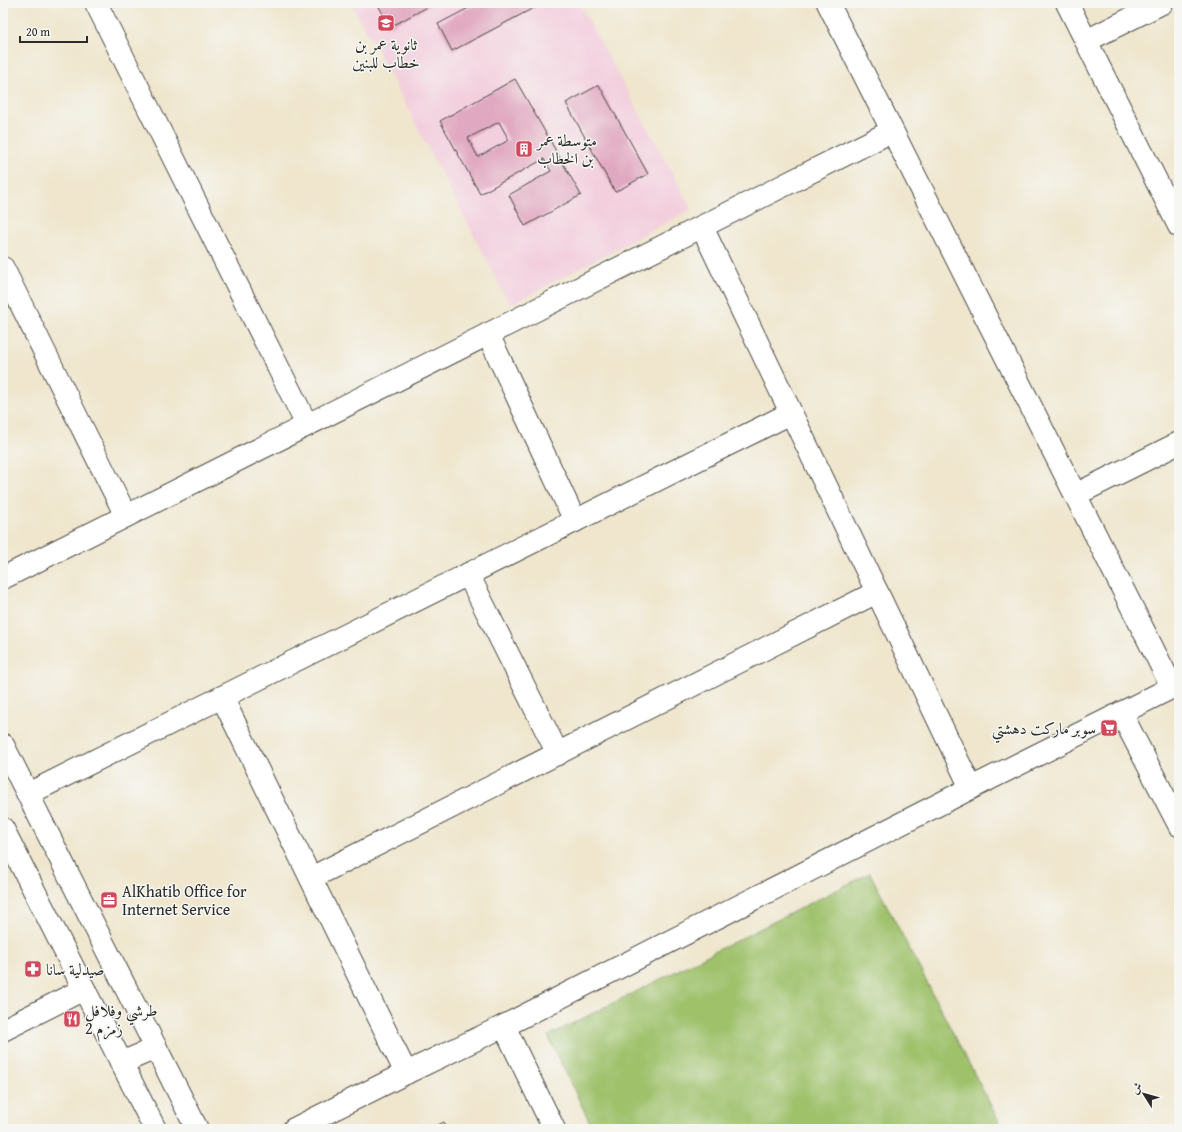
<svg xmlns="http://www.w3.org/2000/svg" width="1182" height="1132" viewBox="0 0 1182 1132" font-family="'Gentium Book Plus',Amiri,serif">
  <rect width="100%" height="100%" fill="#f6f6f2"/>
  <filter id="ink" filterUnits="userSpaceOnUse"><feTurbulence type="fractalNoise" baseFrequency=".025" numOctaves="2"/><feDisplacementMap in="SourceGraphic" scale="8" xChannelSelector="R" yChannelSelector="G"/><feConvolveMatrix kernelMatrix="1 2 1 2 8 2 1 2 1" color-interpolation-filters="sRGB"/></filter>
  <filter id="wash" filterUnits="userSpaceOnUse"><feTurbulence type="fractalNoise" baseFrequency=".012" numOctaves="4" result="noise"/><feDisplacementMap in="SourceGraphic" scale="16" xChannelSelector="R" yChannelSelector="G"/><feGaussianBlur stdDeviation="0.9" result="paint"/><feColorMatrix in="noise" values="0 0 0 0 0 0 0 0 0 0 0 0 0 0 0 0 0 1.4 0 .05"/><feComposite in="paint" operator="in"/></filter>
  <g filter="url(#wash)">
    <rect width="100%" height="100%" fill="#efe6cd"/>
    <path fill="#f3cfde" d="M351 3H579L692 209 510 305 373 42Z"/>
    <path fill="#9ec16a" stroke="#64764a" d="M870 873 1003 1129H593L548 1036Z"/>
    <g id="blocks">
      <g fill="#e1a9c1" fill-rule="evenodd">
        <path d="M377 3H435L390 27Z"/>
        <path d="M478 3H543L452 51 438 24Z"/>
        <path d="M515 79 581 195 525 226 509 195 551 171 544 159 480 194 440 121ZM499 122 509 140 478 157 468 138Z"/>
        <path d="M599 85 648 174 615 192 566 103Z"/>
        <path d="M444 1122 447 1129H430Z"/>
      </g>
    </g>
  </g>
  <g filter="url(#ink)">
    <use href="#blocks" fill-opacity="0" stroke="#484743" stroke-width="1"/>
    <g fill="none" stroke-linecap="round" stroke-linejoin="round">
      <defs>
        <g id="minor">
          <path d="M96 3 307 425"/>
          <path d="M828 3 1172 687"/>
          <path d="M1067 3 1179 226"/>
          <path d="M1086 41 1162 3"/>
          <path d="M702 227 971 788"/>
          <path d="M3 268 126 516"/>
          <path d="M488 334 575 521"/>
          <path d="M1075 495 1179 443"/>
          <path d="M468 574 558 754"/>
          <path d="M3 578 892 131"/>
          <path d="M222 697 406 1073"/>
          <path d="M1121 713 1179 825"/>
          <path d="M3 745 197 1129"/>
          <path d="M28 794 791 413"/>
          <path d="M3 829 155 1129"/>
          <path d="M311 878 877 592"/>
          <path d="M504 1026 554 1129"/>
          <path d="M3 1030 84 989"/>
          <path d="M121 1063 156 1048"/>
          <path d="M294 1129 406 1073 504 1026 971 788 1179 684"/>
        </g>
      </defs>
      <use href="#minor" stroke="#484743" stroke-width="24"/>
      <use href="#minor" stroke="#fff" stroke-width="22"/>
    </g>
  </g>
  <defs>
    <symbol id="school-square" viewBox="-11 -11 22 22"><rect x="-9" y="-9" width="18" height="18" rx="4" fill="#d1495b" stroke="#f6f6f2"/><path d="M0-5L7-2L0 1L-7-2ZM-4 1L0 2.5L4 1V4Q0 6-4 4Z" fill="#fff"/></symbol>
    <symbol id="building-square" viewBox="-11 -11 22 22"><rect x="-9" y="-9" width="18" height="18" rx="4" fill="#d1495b" stroke="#f6f6f2"/><path d="M-4-6H4V6H1V3H-1V6H-4ZM-2.5-4.3h1.7v1.8h-1.7ZM.8-4.3h1.7v1.8H.8ZM-2.5-1h1.7V.8h-1.7ZM.8-1h1.7V.8H.8Z" fill="#fff"/></symbol>
    <symbol id="supermarket-square" viewBox="-11 -11 22 22"><rect x="-9" y="-9" width="18" height="18" rx="4" fill="#d1495b" stroke="#f6f6f2"/><path d="M-6-5.5h2.5l.6 2H6L4.5 2H-2.5L-4.4-4H-6ZM-1.5 3.2a1.3 1.3 0 1 0 .1 0ZM3 3.2a1.3 1.3 0 1 0 .1 0Z" fill="#fff"/></symbol>
    <symbol id="office-square" viewBox="-11 -11 22 22"><rect x="-9" y="-9" width="18" height="18" rx="4" fill="#d1495b" stroke="#f6f6f2"/><path d="M-6-3h4V-5.5h4V-3h4V5H-6ZM-1-4.5V-3h2v-1.5ZM-6 0V1H6V0Z" fill="#fff"/></symbol>
    <symbol id="pharmacy-square" viewBox="-11 -11 22 22"><rect x="-9" y="-9" width="18" height="18" rx="4" fill="#d1495b" stroke="#f6f6f2"/><path d="M-2-6h4v4h4v4h-4v4h-4v-4h-4v-4h4Z" fill="#fff"/></symbol>
    <symbol id="restaurant-square" viewBox="-11 -11 22 22"><rect x="-9" y="-9" width="18" height="18" rx="4" fill="#d1495b" stroke="#f6f6f2"/><path d="M-5-6h1v4h1v-4h1v4h1v-4h1v5L-1.5 .5V6h-2V.5L-5-1ZM5-6V6H3V1.5H1.5Q1.5-4 5-6Z" fill="#fff"/></symbol>
  </defs>
  <g fill-rule="evenodd">
    <use href="#school-square" x="376" y="13" width="20" height="20"/>
    <use href="#building-square" x="514" y="139" width="20" height="20"/>
    <use href="#supermarket-square" x="1099" y="718" width="20" height="20"/>
    <use href="#office-square" x="99" y="890" width="20" height="20"/>
    <use href="#pharmacy-square" x="23" y="959" width="20" height="20"/>
    <use href="#restaurant-square" x="62" y="1009" width="20" height="20"/>
  </g>
  <g text-anchor="middle" stroke-width="3" stroke-linejoin="round" paint-order="stroke">
    <g font-size="16" fill="#2b2b2b" stroke="#f6f6f2" text-anchor="start">
      <text x="386" y="50" text-anchor="middle">ثانوية عمر بن<tspan x="386" dy="18">خطاب للبنين</tspan></text>
      <text x="537" y="146">متوسطة عمر<tspan x="537" dy="18">بن الخطاب</tspan></text>
      <text x="1096" y="734" text-anchor="end">سوبر ماركت دهشتي</text>
      <text x="122" y="897">AlKhatib Office for<tspan x="122" dy="18">Internet Service</tspan></text>
      <text x="46" y="975">صيدلية سانا</text>
      <text x="85" y="1016">طرشي وفلافل<tspan x="85" dy="18">زمزم 2</tspan></text>
    </g>
  </g>
  <rect width="1182" height="1132" fill="none" stroke="#f6f6f2" stroke-width="16"/>
  <g transform="translate(1144 1094) rotate(307)" stroke="#f6f6f2" stroke-width="3" paint-order="stroke">
  <path d="M0-3L7 15L0 10L-7 15Z" fill="#2b2b2b"/>
  <text y="-6" font-size="11" font-weight="bold" text-anchor="middle" fill="#2b2b2b">ش</text>
  </g>
  <path d="M20 36v6h67v-6" fill="none" stroke="#2b2b2b" stroke-width="2"/>
  <text x="26" y="36" font-size="12" fill="#2b2b2b" stroke="#f6f6f2" stroke-width="3" paint-order="stroke">20 m</text>
</svg>
